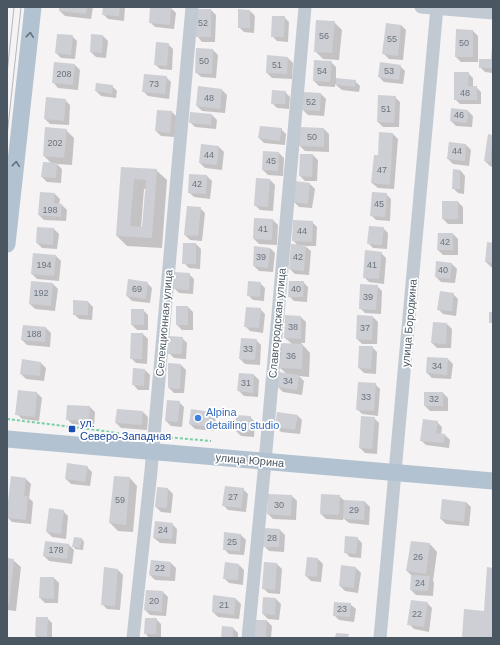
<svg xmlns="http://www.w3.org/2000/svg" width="500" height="645" viewBox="0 0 500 645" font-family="Helvetica,sans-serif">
  <rect width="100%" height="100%" fill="#f5f3f3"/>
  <g fill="#0003" fill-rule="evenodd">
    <path d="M60 7H93L91 19 65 16 60 11Z"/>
    <path d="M104 7H125L124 21 108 19 103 14Z"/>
    <path d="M151 7 171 8 176 13 174 29 155 27 150 22Z"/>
    <path d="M211 10 216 15 215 42H202L197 36Z"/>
    <path d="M250 11 255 16 254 33 244 32 239 27Z"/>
    <path d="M284 17 289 22 288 42 277 41 272 36Z"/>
    <path d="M334 22 342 30 339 60 323 59 315 51Z"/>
    <path d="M401 25 406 30 403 60 389 59 384 54Z"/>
    <path d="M457 30 473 31 478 36V62H461L456 57Z"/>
    <path d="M72 36 77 41 75 59 61 58 56 53Z"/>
    <path d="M103 36 108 41 106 58 96 57 91 52Z"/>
    <path d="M168 44 173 49 172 70 160 69 155 64Z"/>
    <path d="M493 48V73L485 72 480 67 492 60Z"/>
    <path d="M197 49 213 50 218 55 216 78 201 77 196 72Z"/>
    <path d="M288 58 293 63 292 79 272 78 267 73Z"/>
    <path d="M331 62 336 67V79L355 81 360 86 359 92 342 90 335 84V87L319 86 314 81Z"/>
    <path d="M75 65 80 70 78 90 58 88 53 82Z"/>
    <path d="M400 66 405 71 403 84 384 82 379 77Z"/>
    <path d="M468 73 473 78V87H476L481 92V104H460L455 99Z"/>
    <path d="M166 77 171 82 169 99 148 96 143 91Z"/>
    <path d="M112 86 117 91 116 98 101 96 96 91Z"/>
    <path d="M222 90 227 95 225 113 202 111 197 106Z"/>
    <path d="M285 92 290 97 289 109 277 108 272 103Z"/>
    <path d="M321 94 326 99 324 116 308 115 303 110Z"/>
    <path d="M395 97 400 102 399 127H383L378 122Z"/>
    <path d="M65 100 70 105 69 125 50 124 45 119Z"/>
    <path d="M468 111 473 116 472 127 456 126 451 121Z"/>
    <path d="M172 112 177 117 175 137 161 136 156 131Z"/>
    <path d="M212 115 217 120 216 129 195 127 190 122Z"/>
    <path d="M300 128 324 129 329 134V152L305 151 300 146Z"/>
    <path d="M281 129 286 134 285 145 264 143 259 138Z"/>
    <path d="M66 130 74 138 72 165 57 164 62 169 61 183 47 182 42 177 52 164 44 156Z"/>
    <path d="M380 133 393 134 398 139 394 189 378 188 372 183 379 156Z"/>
    <path d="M489 135 493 136V167L490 166 485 161Z"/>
    <path d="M449 143 466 145 471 150 469 166 453 164 448 159Z"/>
    <path d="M219 147 224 152 222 170 205 168 200 163Z"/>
    <path d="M279 153 284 158 283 176 268 175 263 170Z"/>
    <path d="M301 155H313L318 160 317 181H305L300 176Z"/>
    <path d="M122 168 156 170 167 180 162 248 127 246 117 236ZM144 189H146L143 228H141Z"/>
    <path d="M460 170 465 176 464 194 458 193 453 188Z"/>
    <path d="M207 176 212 181 210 199 194 197 189 192Z"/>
    <path d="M257 179 270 180 275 185 273 211 260 210 255 205Z"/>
    <path d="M310 184 315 189 312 208 299 207 294 202Z"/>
    <path d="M55 194 60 199 59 205H62L67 210 66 221 44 220 39 215Z"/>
    <path d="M386 194 391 199 390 221 376 220 371 215Z"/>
    <path d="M458 202 463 207V224H448L443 219Z"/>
    <path d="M200 208 205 213 202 241 190 240 185 235Z"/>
    <path d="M273 220 278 225 277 245 259 244 254 239Z"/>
    <path d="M312 222 317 227 316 246H305L311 251 309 275 295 274 290 269 298 246 293 240Z"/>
    <path d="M383 228 388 233 387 249 373 248 368 243Z"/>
    <path d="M54 229 59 234 57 249 42 248 37 243Z"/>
    <path d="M453 234 458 239V255H443L438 250Z"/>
    <path d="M196 244 201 249 200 269 189 268 184 263Z"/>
    <path d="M493 244V267H491L486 262Z"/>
    <path d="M270 248 275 253 273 272 259 271 254 266Z"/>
    <path d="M381 253 386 258 384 284 369 282 364 277Z"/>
    <path d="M56 256 61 261 59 281 37 279 32 274Z"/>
    <path d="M452 264 457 269 455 283 441 282 436 277Z"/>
    <path d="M189 274 194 279 193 294 179 293 174 288Z"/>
    <path d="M303 282 308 287 307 302 294 301 289 296Z"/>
    <path d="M147 283 152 288 150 303 132 301 127 296Z"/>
    <path d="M260 283 265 288 264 301 253 300 248 295Z"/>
    <path d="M53 284 58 289 55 311 35 309 30 304Z"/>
    <path d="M377 286 382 291 381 314 365 313 360 308Z"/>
    <path d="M453 294 458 299 456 316 443 314 438 309Z"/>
    <path d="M88 302 93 307 92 320 79 319 74 314Z"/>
    <path d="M188 307 193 312V330H182L177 325Z"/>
    <path d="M260 309 265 314 263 333 250 331 245 326Z"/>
    <path d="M143 310 148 315V330H137L132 325Z"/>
    <path d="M301 317 306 322 305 343H301L310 353 309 377 299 376 304 381 302 395 283 392 278 387 287 374 280 368 292 344 285 338Z"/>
    <path d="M373 317 378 322 377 344H362L357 339Z"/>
    <path d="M447 324 452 329 451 348H437L432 343Z"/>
    <path d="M23 326 46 328 51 333 50 347 27 345 22 340Z"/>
    <path d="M143 334 148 339 147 364 136 363 131 358Z"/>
    <path d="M182 338 187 343 186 359 174 358 169 353Z"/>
    <path d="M256 340 261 345 260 365 245 364 240 359Z"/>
    <path d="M372 347 377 352 376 374 364 373 359 368Z"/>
    <path d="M448 359 453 364 451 379 432 378 427 373Z"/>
    <path d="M23 360 41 363 46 368 44 381 26 379 21 374Z"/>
    <path d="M181 365 186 370 184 393H174L169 388Z"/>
    <path d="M145 370 150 375 149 390H138L133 384Z"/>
    <path d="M254 375 259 380 258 397 244 396 239 391Z"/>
    <path d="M375 384 380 389 378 416 362 414 357 409Z"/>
    <path d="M19 391 37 393 42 398 39 421 22 419 17 414Z"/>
    <path d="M443 393 448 398V411H430L425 406Z"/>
    <path d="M179 402 184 407 182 427 171 426 166 421Z"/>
    <path d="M90 407 95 412 94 426 72 424 67 419Z"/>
    <path d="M143 412 148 417 147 430 121 428 116 423Z"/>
    <path d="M211 413 216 418 214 431 195 429 190 424Z"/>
    <path d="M297 415 302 420 300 434 281 432 276 427Z"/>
    <path d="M250 417 255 422 254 437 241 436 236 431Z"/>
    <path d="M374 418 379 423 377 454 365 453 360 448Z"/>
    <path d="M437 422 442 427 441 435H445L450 440 449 448 426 445 421 440Z"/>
    <path d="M87 467 92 472 90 486 71 484 66 479Z"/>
    <path d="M130 478 137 486 133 532 118 531 110 523Z"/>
    <path d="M26 479 31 484 29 498 33 502 31 524 12 522 7 517Z"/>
    <path d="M158 488 168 489 173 494 171 513 161 512 156 507Z"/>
    <path d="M243 489 248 494 246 512 228 510 223 505Z"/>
    <path d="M292 496 297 501 296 520 273 519 268 514Z"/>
    <path d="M339 496 345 501 365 502 370 507 369 525 349 523 343 518V520L326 519 321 514Z"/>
    <path d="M466 502 471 507 469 526 446 524 441 519Z"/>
    <path d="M63 511 68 516 66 539 52 537 47 532Z"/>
    <path d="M172 524 177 529 176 544 160 543 154 538Z"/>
    <path d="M280 530 285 535 284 552 269 551 264 546Z"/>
    <path d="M241 535 246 540 244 555 229 554 224 549Z"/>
    <path d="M75 538 82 539 84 542 83 550 75 549 73 546Z"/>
    <path d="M357 538 362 543 361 558 350 557 345 552Z"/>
    <path d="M430 544 437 552 433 581 434 582 433 596 416 595 411 590 412 576 407 571Z"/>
    <path d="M69 545 74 550 72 564 49 561 44 556Z"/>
    <path d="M7 559 13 560 21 567 16 611 7 610Z"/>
    <path d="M318 559 323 564 321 582 311 581 306 576Z"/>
    <path d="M152 561 171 563 176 568 175 581 155 580 150 575Z"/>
    <path d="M265 563 277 564 282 569 280 594 268 593 263 588Z"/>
    <path d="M239 565 244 570 243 585 229 583 224 578Z"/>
    <path d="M356 568 361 573 358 593 345 591 340 586Z"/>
    <path d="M118 570 123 575 120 610 107 609 102 604Z"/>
    <path d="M54 578 59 583 58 603H45L40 598Z"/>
    <path d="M163 592 168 597 166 616 150 615 145 610Z"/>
    <path d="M236 599 241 604 239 619 218 617 213 612Z"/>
    <path d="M276 599 281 604 279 620 268 619 263 614Z"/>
    <path d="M427 603 432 608 429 632 414 629 409 624Z"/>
    <path d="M350 604 356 609 354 622 339 620 334 615Z"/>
    <path d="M47 618 52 623V638H38L36 636Z"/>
    <path d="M156 619 161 624V638H149L145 633Z"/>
    <path d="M267 621 272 626 271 638H257L255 637Z"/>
    <path d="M233 628 238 633V638H222Z"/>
  </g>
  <g fill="#cdcfd5" fill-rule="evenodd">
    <path d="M59 7H87L86 14 59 11Z"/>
    <path d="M103 7H120L119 16 102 15Z"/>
    <path d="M150 7H171L170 25 149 23Z"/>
    <path d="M196 9H211V37H195Z"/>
    <path d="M238 9 250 10V28H238Z"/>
    <path d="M272 16H285L284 37H271Z"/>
    <path d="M316 20 335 21 332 53 314 52Z"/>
    <path d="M386 23 401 25 398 56 382 54Z"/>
    <path d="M456 29 473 30V57H455Z"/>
    <path d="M57 34 73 35 71 55 55 53Z"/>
    <path d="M91 34 103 35 102 53 90 52Z"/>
    <path d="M156 42 169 43 167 66 154 65Z"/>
    <path d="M492 47H493V68H479V59H491Z"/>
    <path d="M196 48 213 49 212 74 195 73Z"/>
    <path d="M267 55 288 57 287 74 266 73Z"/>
    <path d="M314 60 332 61 330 82 313 81Z"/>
    <path d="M54 62 75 64 73 85 52 83Z"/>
    <path d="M380 62 401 65 399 80 378 77Z"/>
    <path d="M454 72H469L468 86H477V100H454Z"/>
    <path d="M144 74 167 76 165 94 142 92Z"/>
    <path d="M336 78 356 80 355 87 336 85Z"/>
    <path d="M96 83 113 85 112 94 95 91Z"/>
    <path d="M198 86 222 89 220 109 196 106Z"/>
    <path d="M272 90 286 91 285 104H271Z"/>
    <path d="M303 92 321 93 320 111 302 110Z"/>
    <path d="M378 95 396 96 394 123 377 122Z"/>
    <path d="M46 97 66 99 64 121 44 119Z"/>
    <path d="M451 108 468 110 467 123 450 121Z"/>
    <path d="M157 110 172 111 170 133 155 131Z"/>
    <path d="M190 112 212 114 211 125 189 123Z"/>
    <path d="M260 126 282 128 280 141 258 138Z"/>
    <path d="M45 127 67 129 64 158 43 156Z"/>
    <path d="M299 127 324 128V147L299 146Z"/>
    <path d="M379 132 393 133 390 185 371 183 374 155H378Z"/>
    <path d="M488 134 493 135 490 162 484 161Z"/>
    <path d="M449 142 466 144 465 161 447 159Z"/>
    <path d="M201 144 219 146 217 165 199 163Z"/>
    <path d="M263 151 279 152 278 171 262 170Z"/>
    <path d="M300 154H313L312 177 299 176Z"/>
    <path d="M43 162 57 163 56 178 41 177Z"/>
    <path d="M121 167 157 169 152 238 116 236ZM134 179 146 180 142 227 130 226Z"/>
    <path d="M453 169 460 170V189H452Z"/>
    <path d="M189 174 207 175 206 194 188 193Z"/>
    <path d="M256 178 270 179 268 207 254 206Z"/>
    <path d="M295 181 310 183 308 204 293 202Z"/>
    <path d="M40 192 55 193 54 203 62 204 61 217 38 215Z"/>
    <path d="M372 192 387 193 385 217 370 216Z"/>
    <rect x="442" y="201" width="16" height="18"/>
    <path d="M187 206 201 207 198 236 184 235Z"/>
    <path d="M254 218 273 219 272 240 253 239Z"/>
    <path d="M293 220 313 221 312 242 292 241Z"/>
    <path d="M369 226 384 227 382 245 367 244Z"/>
    <path d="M37 227 54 228 53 245 36 243Z"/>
    <path d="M438 233H453V250H437Z"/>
    <path d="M487 242 493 243V263L485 262Z"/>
    <path d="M183 243H196V264H182Z"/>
    <path d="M291 244 306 245 304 271 289 269Z"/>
    <path d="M254 246 270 248 268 268 253 266Z"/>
    <path d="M365 250 382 252 379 279 363 278Z"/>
    <path d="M33 253 56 255 54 276 31 274Z"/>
    <path d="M436 261 452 263 450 279 435 277Z"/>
    <path d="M174 272 190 273 189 290 173 289Z"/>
    <path d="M128 279 148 282 146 299 126 296Z"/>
    <path d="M31 281 53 283 51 306 29 304Z"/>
    <path d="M248 281 261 282 260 297 247 296Z"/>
    <path d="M289 281H304L303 297H288Z"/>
    <path d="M360 284 378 285 376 310 359 309Z"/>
    <path d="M440 291 454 293 452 311 437 310Z"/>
    <path d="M73 300 88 301V315H73Z"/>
    <rect x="176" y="306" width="12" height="19"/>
    <path d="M246 307 261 308 259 328 244 327Z"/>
    <rect x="131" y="309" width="13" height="16"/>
    <rect x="489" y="312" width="4" height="11"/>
    <path d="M285 315 301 316V339L284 338Z"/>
    <path d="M357 315 373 316 372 340 356 339Z"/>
    <path d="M433 322 447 323 446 344 431 343Z"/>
    <path d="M23 325 46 327 45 342 21 340Z"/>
    <path d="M131 333H143L142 359H130Z"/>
    <path d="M169 336 183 337 182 354H168Z"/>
    <path d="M241 338 257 339 255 360 239 359Z"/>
    <path d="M281 343 303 344 302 369 279 368Z"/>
    <path d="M359 346H373L371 369 358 368Z"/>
    <path d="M427 357 448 358 447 375 426 373Z"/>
    <path d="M22 359 41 362 40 376 20 374Z"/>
    <path d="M168 363 181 364 180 389 168 388Z"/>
    <path d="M133 368 145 369 144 386 132 385Z"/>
    <path d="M279 372 299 375 297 390 277 387Z"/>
    <path d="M239 373 254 374 253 393 237 391Z"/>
    <path d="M358 382 376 383 374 411 356 410Z"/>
    <path d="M18 390 37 392 35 417 15 415Z"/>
    <rect x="424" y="392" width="19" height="14"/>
    <path d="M167 400 180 401 178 422 165 421Z"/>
    <path d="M67 405 90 406 89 421 66 420Z"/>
    <path d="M117 409 143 411 142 425 115 423Z"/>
    <path d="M191 409 211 412 209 427 189 424Z"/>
    <path d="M277 412 298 415 295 430 275 427Z"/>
    <path d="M236 415 251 416 249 432 235 431Z"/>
    <path d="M361 416 375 417 372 449 359 448Z"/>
    <path d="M423 419 438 421 436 433 445 434 444 443 420 441Z"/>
    <path d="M67 463 88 466 85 482 65 479Z"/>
    <path d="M11 476 26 478 24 496H28L26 520 7 518V509Z"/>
    <path d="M114 476 130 477 126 525 109 523Z"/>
    <path d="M225 486 244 488 241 508 222 506Z"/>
    <path d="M157 487 168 488 167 508 155 507Z"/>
    <path d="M268 494 292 495 291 516 267 514Z"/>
    <path d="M321 494 340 495 339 515 320 514Z"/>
    <path d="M442 499 466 502 464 522 440 519Z"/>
    <path d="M344 500 365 501 364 520 343 519Z"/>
    <path d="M49 508 64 510 61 534 46 532Z"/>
    <path d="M155 521 173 523 172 539 153 538Z"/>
    <path d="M264 528 280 529 279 547H263Z"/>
    <path d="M224 532 241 534 240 551 223 550Z"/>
    <path d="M345 536 358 537 356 554 344 553Z"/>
    <path d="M74 537 82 538 80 548 72 547Z"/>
    <path d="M45 541 69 544 67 559 43 556Z"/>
    <path d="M411 541 430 543 426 574 406 571Z"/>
    <path d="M307 557 318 558 317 577 305 576Z"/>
    <path d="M7 558 14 559 9 604H7Z"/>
    <path d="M151 560 171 562 170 577 149 575Z"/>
    <path d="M225 562 239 564 238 580 223 579Z"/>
    <path d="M264 562 277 563 275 590 262 589Z"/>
    <path d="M341 565 356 567 354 588 339 586Z"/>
    <path d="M104 567 118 569 115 606 101 605Z"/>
    <path d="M487 567 493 568V638H462L464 609 484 611Z"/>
    <path d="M411 575 430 576 428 591 410 590Z"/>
    <path d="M40 577H54V599L39 598Z"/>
    <path d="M146 590 163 591 162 612 144 610Z"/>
    <path d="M213 595 236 598 234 615 212 612Z"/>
    <path d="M263 597 276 598 275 615 262 614Z"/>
    <path d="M411 600 428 602 424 627 407 625Z"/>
    <path d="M334 602 351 603 350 617 333 616Z"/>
    <path d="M36 617H48L47 637 35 636Z"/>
    <path d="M145 618H157L156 634H144Z"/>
    <path d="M255 620H267L266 638 254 637Z"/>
    <path d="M222 626 233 627V638H221Z"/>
    <path d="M336 633 349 634 348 638H335Z"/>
  </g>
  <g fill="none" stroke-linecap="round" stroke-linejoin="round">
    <g stroke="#7ad0a6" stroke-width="2" stroke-dasharray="3 2" stroke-linecap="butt">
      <path d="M7 419 97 430 117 433 143 435"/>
      <path d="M165 437 211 441"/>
    </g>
    <g stroke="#c1cad2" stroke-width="13">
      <path d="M421 7 493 13"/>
      <path d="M133 638 151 471 154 436 192 7"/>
      <path d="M248 638 265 462 305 7"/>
      <path d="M380 638 437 7"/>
    </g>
    <g stroke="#b3c2d1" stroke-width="17">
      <path d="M7 244 33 7"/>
      <path d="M7 439 493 481"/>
    </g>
    <g stroke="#b5b8bd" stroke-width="1">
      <path d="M7 74 14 7"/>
      <path d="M7 136 21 7"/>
    </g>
  </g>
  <defs><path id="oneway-chevron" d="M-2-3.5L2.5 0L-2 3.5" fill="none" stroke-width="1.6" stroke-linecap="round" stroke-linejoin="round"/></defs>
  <g stroke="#64717d">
    <use href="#oneway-chevron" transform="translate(30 35) rotate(-84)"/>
    <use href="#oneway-chevron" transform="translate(16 164) rotate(-84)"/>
  </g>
  <circle fill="#3f7fe0" stroke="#fff" stroke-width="1.5" cx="198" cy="418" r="4"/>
  <rect fill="#1a4fb4" stroke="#fff" stroke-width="1.5" x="68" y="425" width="8" height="8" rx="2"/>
  <g text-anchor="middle" stroke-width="3.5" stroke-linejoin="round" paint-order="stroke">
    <g font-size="9" fill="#6b747e">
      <text x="203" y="26">52</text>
      <text x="324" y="39">56</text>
      <text x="392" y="42">55</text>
      <text x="464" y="46">50</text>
      <text x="204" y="64">50</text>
      <text x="277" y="68">51</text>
      <text x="322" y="74">54</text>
      <text x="389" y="74">53</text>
      <text x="64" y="77">208</text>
      <text x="154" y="87">73</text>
      <text x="465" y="96">48</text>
      <text x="209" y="101">48</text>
      <text x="311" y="105">52</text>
      <text x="386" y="112">51</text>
      <text x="459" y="118">46</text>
      <text x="312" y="140">50</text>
      <text x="55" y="146">202</text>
      <text x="457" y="154">44</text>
      <text x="209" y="158">44</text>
      <text x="271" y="164">45</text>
      <text x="382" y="173">47</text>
      <text x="197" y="187">42</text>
      <text x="379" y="207">45</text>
      <text x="50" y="213">198</text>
      <text x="263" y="232">41</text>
      <text x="302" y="234">44</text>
      <text x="445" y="245">42</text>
      <text x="261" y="260">39</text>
      <text x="298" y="260">42</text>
      <text x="44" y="268">194</text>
      <text x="372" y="268">41</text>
      <text x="443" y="273">40</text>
      <text x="137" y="292">69</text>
      <text x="296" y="292">40</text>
      <text x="41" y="296">192</text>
      <text x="368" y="300">39</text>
      <text x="293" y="330">38</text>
      <text x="365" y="331">37</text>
      <text x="34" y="337">188</text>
      <text x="248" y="352">33</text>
      <text x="291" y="359">36</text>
      <text x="437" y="369">34</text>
      <text x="288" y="384">34</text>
      <text x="246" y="386">31</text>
      <text x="366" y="400">33</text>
      <text x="434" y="402">32</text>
      <text x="233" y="500">27</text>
      <text x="120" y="503">59</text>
      <text x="279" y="508">30</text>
      <text x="354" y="513">29</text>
      <text x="163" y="533">24</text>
      <text x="272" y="541">28</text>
      <text x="232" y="545">25</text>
      <text x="56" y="553">178</text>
      <text x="418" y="560">26</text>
      <text x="160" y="571">22</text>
      <text x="420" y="586">24</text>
      <text x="154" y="604">20</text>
      <text x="224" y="608">21</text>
      <text x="342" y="612">23</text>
      <text x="417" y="617">22</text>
    </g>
    <g font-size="11" fill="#4a5661" stroke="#fff">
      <text transform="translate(164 323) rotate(-85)" y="4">Селекционная улица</text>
      <text transform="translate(277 323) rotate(-85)" y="4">Славгородская улица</text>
      <text transform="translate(409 323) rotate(-85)" y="4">улица Бородкина</text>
      <text transform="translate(250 460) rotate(5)" y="4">улица Юрина</text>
    </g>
    <g font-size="11" fill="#366cbe" stroke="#fff" text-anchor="start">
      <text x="206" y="416">Alpina<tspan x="206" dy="13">detailing studio</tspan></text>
    </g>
    <g font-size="11" fill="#164399" stroke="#fff" text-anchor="start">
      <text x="80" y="427">ул.<tspan x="80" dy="13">Северо-Западная</tspan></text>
    </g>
  </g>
  <rect width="500" height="645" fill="none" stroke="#4a5661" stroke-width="16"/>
</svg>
